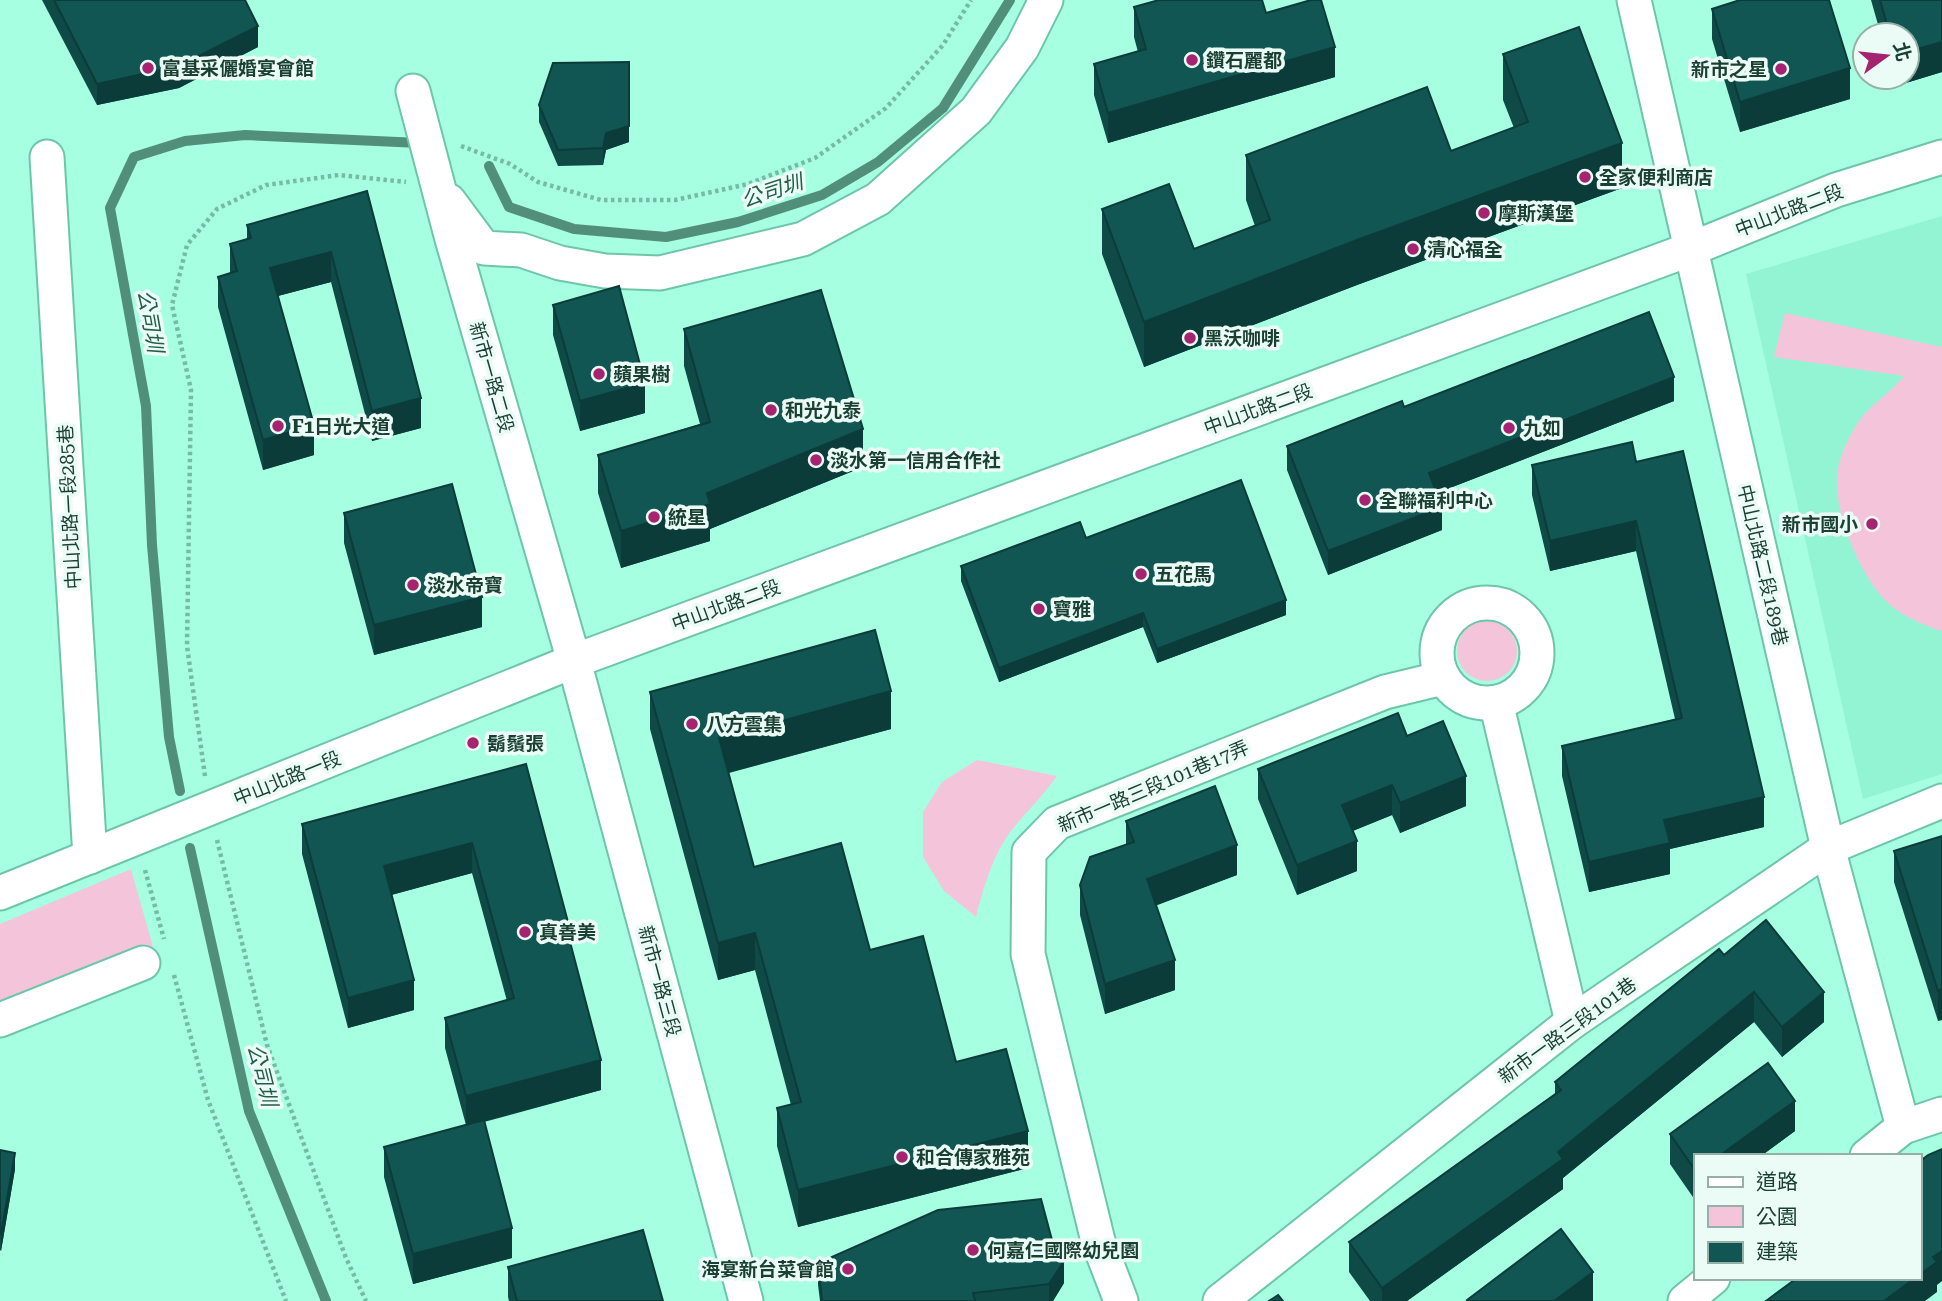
<svg xmlns="http://www.w3.org/2000/svg" width="1942" height="1301" viewBox="0 0 1942 1301" font-family="'Roboto Serif','Noto Sans TC',serif">
  <rect width="100%" height="100%" fill="#a6ffe0"/>
  <path fill="#92f4d3" d="M1942 216V774L1863 799 1746 274Z"/>
  <g fill="#f4c5da">
    <path d="M1785 313 1942 347V631C1919 624 1893 612 1878 592 1857 566 1834 510 1837 477 1838 462 1845 444 1853 431 1865 407 1888 396 1904 376L1774 357Z"/>
    <circle cx="1487" cy="651" r="30"/>
    <path d="M977 760 1057 776C1043 796 1026 812 1011 831 992 856 984 887 976 917L944 891 923 857V812L942 782Z"/>
    <path d="M131 869 153 947 0 1009V924Z"/>
  </g>
  <g fill="none" stroke-linecap="round" stroke-linejoin="round">
    <g stroke="#528f7a" stroke-width="10">
      <path d="M489 166 509 207 574 229 666 237 738 222 822 195 878 162 943 108 1010 0"/>
      <path d="M180 791 169 737 152 545 146 406 110 208 134 157 185 141 245 135 420 143"/>
      <path d="M190 848 249 1111 326 1301"/>
    </g>
    <defs>
      <g id="minor">
        <path d="M1634 0 1828 848 1903 1127"/>
        <path d="M413 91 452 239 574 661 746 1301"/>
        <path d="M47 157 90 857"/>
        <path d="M449 201 484 248 521 250 560 263 605 271 660 273 803 239 878 199 976 111 1022 48 1046 0"/>
        <circle cx="1487" cy="653" r="50"/>
        <path d="M1496 702 1572 1022"/>
        <path d="M0 893 574 661 1691 249 1836 190 1942 157"/>
        <path d="M0 1020 143 963"/>
        <path d="M1867 1156 1903 1127 1942 1114"/>
        <path d="M1121 1301 1098 1241 1028 954 1029 852 1057 823 1385 692 1443 678"/>
        <path d="M1220 1301 1572 1022 1828 848 1942 801"/>
        <path d="M1685 1301 1713 1278"/>
      </g>
    </defs>
    <use href="#minor" stroke="#6ec6a9" stroke-width="37"/>
    <g stroke="#75bca3" stroke-width="4.5" stroke-dasharray="3.5 3.5" stroke-linecap="butt">
      <path d="M461 146 510 164 538 182 601 200H675L748 184 815 158 886 108 943 45 971 0"/>
      <path d="M205 776 187 646 191 390 172 305 187 245 217 209 266 185 339 175 406 182"/>
      <path d="M217 840 267 1045 346 1258 366 1301"/>
      <path d="M145 870 164 939"/>
      <path d="M174 975 208 1100 286 1301"/>
    </g>
    <use href="#minor" stroke="#fff" stroke-width="33"/>
  </g>
  <g fill="#0f4a47">
    <path d="M42 0H245L258 47 179 88 97 105Z"/>
    <path d="M1871 0H1942V72L1896 86 1894 77H1907V35H1881Z"/>
    <path d="M1134 7 1266 13 1335 77 1108 143 1094 95V64L1138 52 1134 37Z"/>
    <path d="M1712 9 1850 99 1740 132 1712 39Z"/>
    <path d="M1503 54 1622 188 1357 285 1144 367 1102 254V209L1194 249 1255 226 1246 200V155L1451 151 1514 128 1503 100Z"/>
    <path d="M539 105 629 142 606 150 603 165 558 166 539 122Z"/>
    <path d="M367 191 421 428 372 441 331 282 278 296 314 455 263 470 218 307V277L230 273V244L247 239V225Z"/>
    <path d="M553 305 645 413 580 431 553 335Z"/>
    <path d="M684 329 863 467 710 529V541L621 568 598 493V455L700 424 684 366Z"/>
    <path d="M1674 401 1437 493 1442 530 1328 575 1287 470V446L1404 407Z"/>
    <path d="M1636 462 1764 827 1670 849V874L1589 892 1562 776V746L1675 719 1636 551 1550 571 1532 495V465Z"/>
    <path d="M344 513 482 627 374 655 344 543Z"/>
    <path d="M1086 538 1286 615 1157 663 1143 627 999 682 961 581V566Z"/>
    <path d="M650 692 891 729 729 773 754 867 870 950 956 1062 1028 1168 798 1227 777 1146V1108L791 1105 755 970 718 980 650 729Z"/>
    <path d="M1407 736 1466 806 1400 833 1392 815 1353 831 1357 871 1297 895 1258 799V769Z"/>
    <path d="M526 764 572 949 601 1090 484 1122 512 1258 413 1284 384 1177V1147L466 1125 445 1048V1018L507 1001 472 873 391 895 414 1010 348 1028 302 854V824Z"/>
    <path d="M1126 821 1237 875 1156 905 1175 990 1105 1014 1080 915V885L1126 844Z"/>
    <path d="M1942 836 1938 1021 1894 882V851Z"/>
    <path d="M1724 955 1824 1022 1782 1057 1754 1022 1563 1178V1189L1407 1301H1370L1349 1272V1242L1555 1095V1082Z"/>
    <path d="M1795 1131 1761 1156H1695V1200L1670 1164V1134Z"/>
    <path d="M0 1150 15 1169 1 1251 0 1250Z"/>
    <path d="M818 1263 1064 1283 1053 1301H820L818 1285Z"/>
    <path d="M508 1267 663 1301H509L508 1297Z"/>
  </g>
  <g fill="#0c3c3a">
    <path d="M258 26V47L179 88 97 105V84Z"/>
    <path d="M1942 42V72L1896 86V77H1907V52Z"/>
    <path d="M1335 47V77L1108 143V113Z"/>
    <path d="M629 62V142L606 150 603 165V148L606 133Z"/>
    <path d="M1850 68V99L1740 132V102Z"/>
    <path d="M1622 143V188L1357 285 1144 367V322L1357 240Z"/>
    <path d="M331 252V282L270 298V268Z"/>
    <path d="M1674 377V401L1429 496V473Z"/>
    <path d="M645 383V413L580 431V401Z"/>
    <path d="M421 398V428L372 441V411Z"/>
    <path d="M314 425V455L263 470V440Z"/>
    <path d="M863 429V467L710 529V541L621 568V531L707 493Z"/>
    <path d="M1442 507V530L1328 575V551Z"/>
    <path d="M1636 521V551L1550 571V541Z"/>
    <path d="M482 597V627L374 655V625Z"/>
    <path d="M1286 600V615L1157 663V649Z"/>
    <path d="M1143 613V627L999 682V668Z"/>
    <path d="M891 691V729L719 775V738Z"/>
    <path d="M1466 776V806L1400 833V803Z"/>
    <path d="M1392 785V815L1342 835V805Z"/>
    <path d="M1764 797V827L1670 849V874L1589 892V862L1664 820Z"/>
    <path d="M1357 841V871L1297 895V865Z"/>
    <path d="M472 843V873L384 897V866Z"/>
    <path d="M1237 845V875L1147 909V879Z"/>
    <path d="M755 933V970L718 980V943Z"/>
    <path d="M1175 960V990L1105 1014V984Z"/>
    <path d="M414 980V1010L348 1028V998Z"/>
    <path d="M1942 989V1020L1938 1021V991Z"/>
    <path d="M1754 992V1022L1563 1178V1189L1407 1301H1382V1288L1558 1152Z"/>
    <path d="M1824 992V1022L1782 1057V1027Z"/>
    <path d="M601 1060V1090L466 1126V1096Z"/>
    <path d="M1795 1101V1131L1761 1156H1719Z"/>
    <path d="M1028 1131V1168L798 1227V1190Z"/>
    <path d="M15 1153V1169L1 1251V1234Z"/>
    <path d="M512 1228V1258L413 1284V1254Z"/>
    <path d="M1942 1251V1281L1937 1285V1292L1925 1301H1884L1915 1278H1919V1275L1933 1257Z"/>
    <path d="M1064 1261V1283L1053 1301H1049V1284Z"/>
    <path d="M1593 1272V1301H1554Z"/>
  </g>
  <g fill="#115653" stroke="#0c3c3a" stroke-width="2">
    <path d="M54 0H245L258 26 179 66 97 84Z"/>
    <path d="M1159 0H1262L1266 13 1311 0H1321L1335 47 1108 113 1094 64 1146 49 1134 7Z"/>
    <path d="M1740 0H1829L1850 68 1740 102 1712 9Z"/>
    <path d="M1880 0H1942V42L1907 52V35H1890Z"/>
    <path d="M1579 27 1622 143 1357 240 1144 322 1102 209 1169 184 1194 249 1270 220 1246 155 1427 87 1451 151 1528 122 1503 54Z"/>
    <path d="M629 62V126L606 133 603 148 558 150 539 105 553 63Z"/>
    <path d="M367 191 421 398 372 411 331 252 270 268 314 425 263 440 218 277 237 271 230 244 251 238 247 225Z"/>
    <path d="M619 286 645 383 580 401 553 305Z"/>
    <path d="M821 290 863 429 707 493 710 504 621 531 598 455 710 422 684 329Z"/>
    <path d="M1649 312 1674 377 1429 473 1442 507 1328 551 1287 446 1402 401 1404 407Z"/>
    <path d="M1632 442 1636 462 1683 451 1764 797 1664 820 1670 843 1589 862 1562 746 1682 718 1636 521 1550 541 1532 465Z"/>
    <path d="M1241 480 1286 600 1157 649 1143 613 999 668 961 566 1080 522 1086 538Z"/>
    <path d="M452 484 482 597 374 625 344 513Z"/>
    <path d="M875 630 891 691 719 738 754 867 841 843 870 950 923 936 956 1062 1006 1049 1028 1131 798 1190 777 1108 801 1102 755 933 718 943 650 692Z"/>
    <path d="M1398 713 1407 736 1443 721 1466 776 1400 803 1392 785 1342 805 1357 841 1297 865 1258 769Z"/>
    <path d="M526 764 572 937 569 938 601 1060 466 1096 445 1018 514 998 472 843 384 866 414 980 348 998 302 824Z"/>
    <path d="M1215 786 1237 845 1147 879 1175 960 1105 984 1080 885 1090 857 1134 842 1126 821Z"/>
    <path d="M1942 836V989L1938 991 1894 851Z"/>
    <path d="M1766 920 1824 992 1782 1027 1754 992 1558 1152 1563 1159 1382 1288 1349 1242 1561 1090 1555 1082 1719 949 1724 955Z"/>
    <path d="M1768 1063 1795 1101 1719 1156H1695V1170L1670 1134Z"/>
    <path d="M484 1120 512 1228 413 1254 384 1147Z"/>
    <path d="M1942 1149V1251L1933 1257 1937 1262 1919 1275V1162L1928 1155Z"/>
    <path d="M0 1150 15 1153 1 1234H0Z"/>
    <path d="M1041 1199 1052 1240 1064 1261 1049 1284 973 1293 975 1301H822L818 1263 938 1210Z"/>
    <path d="M1561 1229 1593 1272 1554 1301H1468L1467 1300Z"/>
    <path d="M643 1230 663 1301H517L508 1267Z"/>
    <path d="M1797 1278H1915L1884 1301H1766Z"/>
    <path d="M1278 1295 1283 1301H1269Z"/>
  </g>
  <g fill="#a62370" stroke="#ebfbf5" stroke-width="2.5">
    <circle cx="1192" cy="60" r="7"/>
    <circle cx="148" cy="68" r="7"/>
    <circle cx="1781" cy="69" r="7"/>
    <circle cx="1585" cy="177" r="7"/>
    <circle cx="1484" cy="213" r="7"/>
    <circle cx="1413" cy="249" r="7"/>
    <circle cx="1190" cy="338" r="7"/>
    <circle cx="599" cy="374" r="7"/>
    <circle cx="771" cy="410" r="7"/>
    <circle cx="278" cy="426" r="7"/>
    <circle cx="1509" cy="428" r="7"/>
    <circle cx="816" cy="460" r="7"/>
    <circle cx="1365" cy="500" r="7"/>
    <circle cx="654" cy="517" r="7"/>
    <circle cx="1872" cy="524" r="7"/>
    <circle cx="1141" cy="574" r="7"/>
    <circle cx="413" cy="585" r="7"/>
    <circle cx="1039" cy="609" r="7"/>
    <circle cx="692" cy="724" r="7"/>
    <circle cx="473" cy="743" r="7"/>
    <circle cx="525" cy="932" r="7"/>
    <circle cx="902" cy="1157" r="7"/>
    <circle cx="973" cy="1250" r="7"/>
    <circle cx="848" cy="1269" r="7"/>
  </g>
  <g text-anchor="middle" stroke-width="7" stroke-linejoin="round" paint-order="stroke">
    <g font-size="19" font-weight="bold" fill="#1a3f33" stroke="#ebfbf5" text-anchor="start">
      <text x="1206" y="67">鑽石麗都</text>
      <text x="162" y="75">富基采儷婚宴會館</text>
      <text x="1767" y="76" text-anchor="end">新市之星</text>
      <text x="1599" y="184">全家便利商店</text>
      <text x="1498" y="220">摩斯漢堡</text>
      <text x="1427" y="256">清心福全</text>
      <text x="1204" y="345">黑沃咖啡</text>
      <text x="613" y="381">蘋果樹</text>
      <text x="785" y="417">和光九泰</text>
      <text x="292" y="433">F1日光大道</text>
      <text x="1523" y="435">九如</text>
      <text x="830" y="467">淡水第一信用合作社</text>
      <text x="1379" y="507">全聯福利中心</text>
      <text x="668" y="524">統星</text>
      <text x="1858" y="531" text-anchor="end">新市國小</text>
      <text x="1155" y="581">五花馬</text>
      <text x="427" y="592">淡水帝寶</text>
      <text x="1053" y="616">寶雅</text>
      <text x="706" y="731">八方雲集</text>
      <text x="487" y="750">鬍鬚張</text>
      <text x="539" y="939">真善美</text>
      <text x="916" y="1164">和合傳家雅苑</text>
      <text x="987" y="1257">何嘉仁國際幼兒園</text>
      <text x="834" y="1276" text-anchor="end">海宴新台菜會館</text>
    </g>
    <g font-size="19" fill="#1a3f33" stroke="#ebfbf5">
      <text transform="translate(1789 210) rotate(-21)" y="7">中山北路二段</text>
      <text transform="translate(492 377) rotate(74)" y="7">新市一路二段</text>
      <text transform="translate(1258 409) rotate(-20)" y="7">中山北路二段</text>
      <text transform="translate(69 507) rotate(-93)" y="7">中山北路一段285巷</text>
      <text transform="translate(1763 565) rotate(77)" y="7">中山北路二段189巷</text>
      <text transform="translate(726 605) rotate(-20)" y="7">中山北路二段</text>
      <text transform="translate(287 778) rotate(-22)" y="7">中山北路一段</text>
      <text transform="translate(1153 786) rotate(-23)" y="7">新市一路三段101巷17弄</text>
      <text transform="translate(660 981) rotate(75)" y="7">新市一路三段</text>
      <text transform="translate(1567 1030) rotate(-36)" y="7">新市一路三段101巷</text>
    </g>
    <g font-size="21" font-style="italic" fill="#255e4c" stroke="#ebfbf5">
      <text transform="translate(772 191) rotate(-18)" y="7">公司圳</text>
      <text transform="translate(150 321) rotate(80)" y="7">公司圳</text>
      <text transform="translate(262 1075) rotate(76)" y="7">公司圳</text>
    </g>
  </g>
  <rect x="1694" y="1154" width="228" height="126" fill="#ebfbf5" stroke="#97b0a7" stroke-width="2"/>
  <rect x="1708" y="1177" width="35" height="10" fill="#ffffff" stroke="#97b0a7" stroke-width="2"/>
  <text x="1756" y="1189" font-size="21" fill="#1a3f33">道路</text>
  <rect x="1708" y="1206" width="35" height="21" fill="#f4c5da" stroke="#97b0a7" stroke-width="2"/>
  <text x="1756" y="1224" font-size="21" fill="#1a3f33">公園</text>
  <rect x="1708" y="1242" width="35" height="21" fill="#115653" stroke="#97b0a7" stroke-width="2"/>
  <text x="1756" y="1259" font-size="21" fill="#1a3f33">建築</text>
  <g transform="translate(1886 56) rotate(75)"><circle r="33" fill="#ebfbf5" stroke="#97b0a7" stroke-width="2"/>
  <path d="M0-5L12 26L0 18L-12 26Z" fill="#a62370"/>
  <text y="-10" font-size="19" font-weight="bold" text-anchor="middle" fill="#1a3f33">北</text>
  </g>
</svg>
